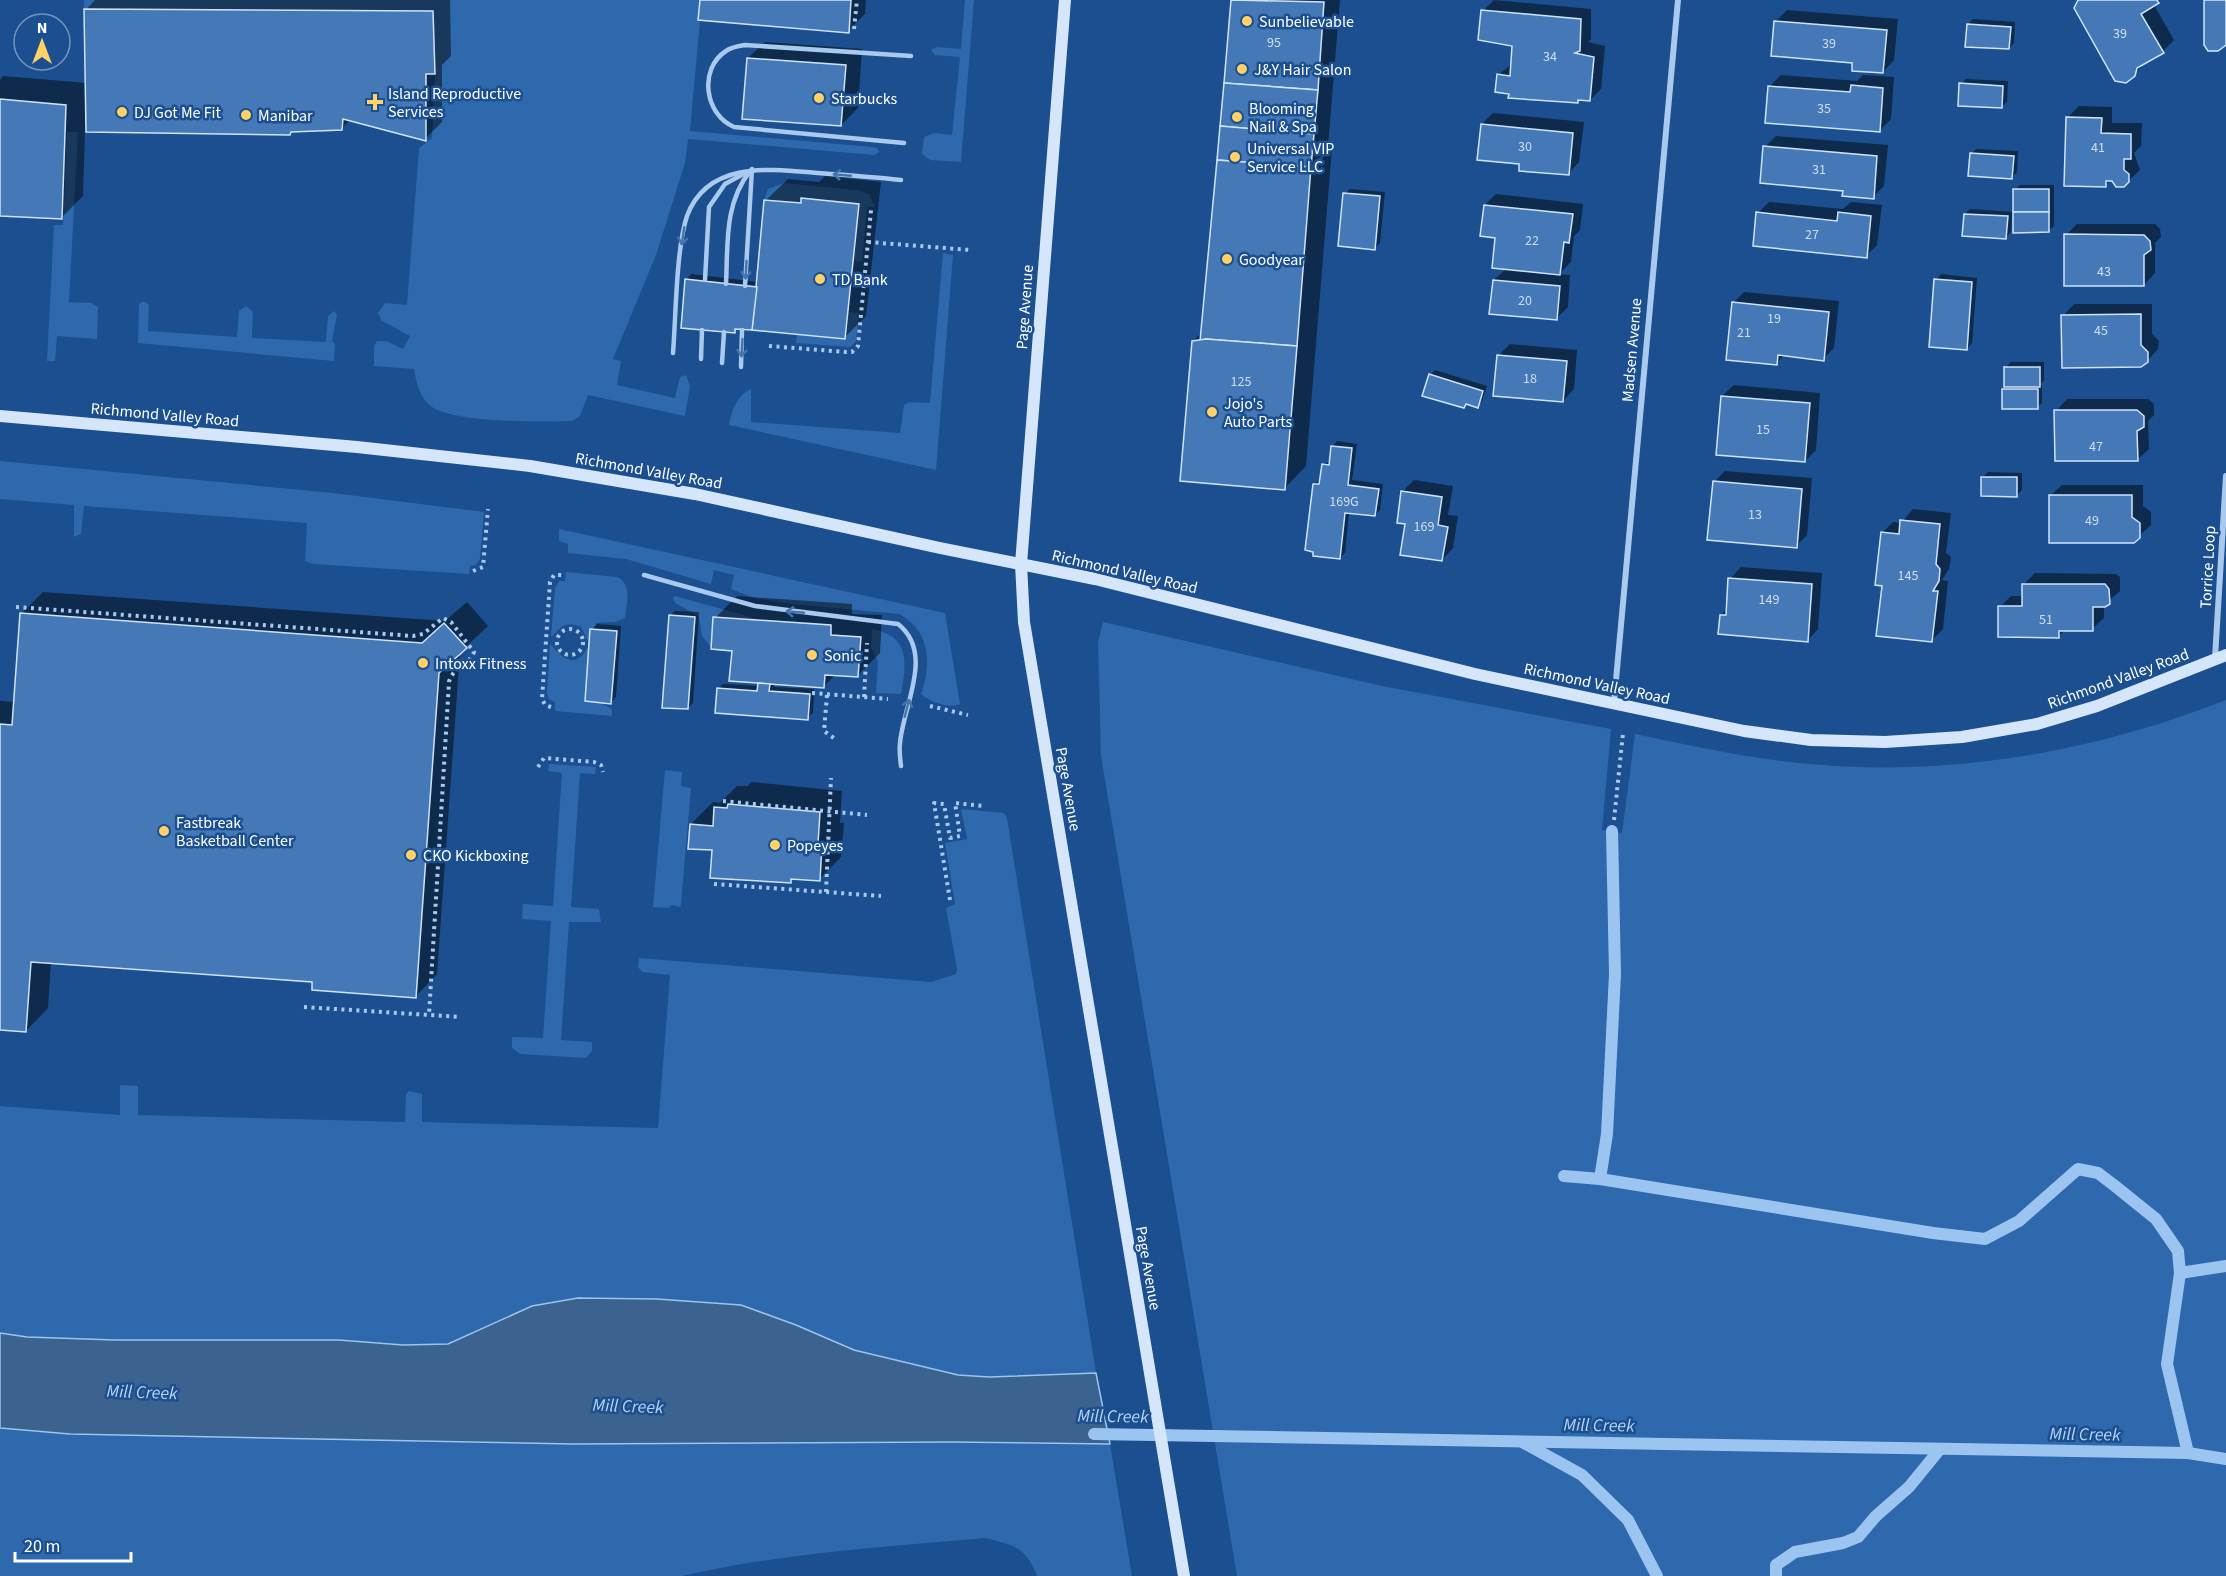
<svg xmlns="http://www.w3.org/2000/svg" width="2226" height="1576" viewBox="0 0 2226 1576" font-family="'Source Sans 3',sans-serif">
  <rect width="100%" height="100%" fill="#1b4f8f"/>
  <g fill="#2e69ad">
    <path d="M84 0H700L698 19 700 20 690 131 872 147 877 148 879 152 874 155 688 139 685 163 656 255 613 359 621 361 617 385 675 398 680 377 686 375 690 386 685 416 588 395 580 416 572 421C540 422 457 423 432 407 420 399 416 382 414 369L374 366V346L377 341H386L403 349 410 336 382 321 378 313 385 303 407 305 419 148 432 138 435 74 433 11 84 9Z"/>
    <path d="M965 0H974L961 162 930 160 922 154 924 137 934 133 952 135 960 57 935 55 931 50 937 47 961 49Z"/>
    <path d="M67 132H78L69 302 91 303 98 307 97 339 57 336 55 361H47L54 225H63Z"/>
    <path d="M784 183 857 190 869 194 875 207H867L862 262 854 261 859 204 802 198 801 203 764 200 768 189Z"/>
    <path d="M943 253 953 255 936 470 729 425C732 410 736 396 751 389V422L900 433 904 405 910 402 930 403Z"/>
    <path d="M144 301 149 305 148 331 237 337 239 311 246 306 253 312 252 338 326 342 328 316 334 311 337 315 332 341 335 344 334 361 138 343 139 304Z"/>
    <path d="M848 312 859 313 856 341 850 347 796 343 797 335 845 339Z"/>
    <path d="M0 461 333 493 484 512 480 559 476 565 470 566 469 574 313 564 305 561 307 523 84 506 81 534 74 537V505L0 499Z"/>
    <path d="M559 529 945 613 960 704C949 709 930 702 921 694 932 664 930 630 899 614L791 604 754 598 731 589 734 575 714 570 711 584 626 559 568 553V544L559 541Z"/>
    <path d="M566 572 617 577C632 583 627 604 625 618L616 622 596 623 592 642 588 641 581 627C565 620 561 628 551 637L555 588 559 581H565Z"/>
    <path d="M675 596 758 619 783 622 713 617 711 647 702 636 699 616 675 603 673 598Z"/>
    <path d="M1103 622 1382 686 1611 729 1602 830 1622 833 1635 734C1693 746 1751 759 1810 764 1953 777 2093 752 2226 700V1576H1237L1101 756 1098 642Z"/>
    <path d="M872 629C910 636 907 662 901 694L876 693 878 661 871 648Z"/>
    <path d="M550 644C561 656 574 672 588 647H591L590 697 612 709V716L555 711V702L549 699 547 692Z"/>
    <path d="M549 764 596 767 595 774 580 773 571 907 599 909 601 922H569L561 1040 592 1042V1051L586 1058 520 1054 512 1048V1037L543 1038 551 921 522 919 523 904 553 906 562 773 548 771Z"/>
    <path d="M665 770 682 772 681 786 691 788 681 904 680 907 671 905 669 908 653 907Z"/>
    <path d="M961 809 1004 813 1007 818 1098 1385 0 1356V1106L120 1115V1085L138 1086V1115L405 1122 406 1094 409 1091 422 1094V1122L658 1128 670 975 642 972 638 967 639 958 931 982 956 974 957 969 946 908 955 904 945 843 967 839Z"/>
    <path d="M0 1428 70 1434 573 1444 951 1442 1110 1444 1132 1576H1037C1026 1547 1014 1545 985 1538 883 1547 782 1553 682 1576H0Z"/>
  </g>
  <path fill="#3c6290" stroke="#9cc4f0" stroke-width="1.5" d="M578 1298 657 1299 741 1305 796 1325 854 1350 958 1375 989 1377 1096 1373 1110 1444 951 1442 573 1444 70 1434 0 1428V1333L27 1337 115 1340H339L403 1345 448 1344 532 1306Z"/>
  <g fill="#0007">
    <path d="M95 0H450L451 56 442 65V122L425 139 350 120 341 129 293 131 290 134 85 131 83 196 61 218 0 214V80L3 76 87 83 86 10Z"/>
    <path d="M701 0H866L865 14 848 31Z"/>
    <path d="M1232 0H1340L1328 146H1331L1310 167V171L1332 148 1306 466 1284 489 1193 341 1202 332Z"/>
    <path d="M1494 0 1591 9V39L1588 42 1605 46 1601 89 1590 100 1580 99 1577 102 1510 92 1498 75 1512 64 1514 45 1483 11Z"/>
    <path d="M2079 0H2160L2154 5 2174 40 2163 51 2146 61 2134 75Z"/>
    <path d="M1787 10 1898 19 1894 60 1883 72 1854 62 1776 21Z"/>
    <path d="M1973 19 2015 22 2014 43 2009 48 1968 24Z"/>
    <path d="M765 42 862 49 858 108 841 125 748 58Z"/>
    <path d="M1781 75 1857 81 1863 75 1894 77 1891 119 1879 131 1769 87Z"/>
    <path d="M1966 79 2008 81 2007 102 2001 107 1961 84Z"/>
    <path d="M2079 106 2112 107V123H2142L2141 146 2134 153 2140 170 2123 186 2112 179 2105 186 2068 117Z"/>
    <path d="M1493 113 1584 122 1579 162 1568 174 1521 162 1482 124Z"/>
    <path d="M1776 136 1888 145 1884 186 1873 197 1844 189 1765 147Z"/>
    <path d="M1976 149 2018 151 2017 172 2012 177 1971 154Z"/>
    <path d="M825 176 881 182 866 316 844 338 738 328 734 331 686 280 691 274 758 282 765 201 788 179 819 182Z"/>
    <path d="M2020 185H2054V226L2048 231 2012 214 2011 232 2006 237 1965 214 1970 209 2015 212V190Z"/>
    <path d="M1350 189 1385 192 1380 243 1375 248 1345 194Z"/>
    <path d="M1496 194 1583 204 1580 230 1574 236 1571 262 1559 274 1570 275 1568 307 1556 319 1494 280 1507 268 1485 205Z"/>
    <path d="M1769 202 1843 209 1851 202 1882 205 1877 245 1866 256 1758 213Z"/>
    <path d="M2077 224H2155L2160 229 2161 237 2155 243V273L2144 285 2066 235Z"/>
    <path d="M1941 274 1977 278 1972 343 1967 349 1936 280Z"/>
    <path d="M1744 292 1839 301 1834 348 1823 359 1785 355 1776 363 1733 303Z"/>
    <path d="M2074 304H2152V334L2159 341 2158 349 2147 361 2063 316Z"/>
    <path d="M1510 344 1577 350 1574 389 1563 401 1499 355Z"/>
    <path d="M2011 362H2044V380L2040 385H2042V403L2037 408 2003 390 2008 385 2005 368Z"/>
    <path d="M1435 370 1487 386 1482 401 1477 406 1467 403 1464 406 1430 375Z"/>
    <path d="M1734 385 1820 393 1816 450 1805 461 1722 396Z"/>
    <path d="M2067 399H2148L2154 404V415L2148 421 2149 449 2137 460 2056 411Z"/>
    <path d="M1337 441 1357 444 1352 480 1383 484 1380 510 1375 515 1349 512 1345 553 1340 558 1314 484 1321 479 1323 465 1331 460 1332 447Z"/>
    <path d="M1725 471 1812 478 1807 535 1796 546 1714 482Z"/>
    <path d="M1988 472 2022 473V490L2016 496 1983 477Z"/>
    <path d="M1414 480 1453 486 1448 515 1458 516 1453 548 1442 560 1406 523 1403 491Z"/>
    <path d="M2062 485H2143V506L2151 512V525L2139 536 2050 496Z"/>
    <path d="M1913 509 1951 513 1946 553 1951 557 1949 569 1942 580 1948 581 1943 629 1931 641 1884 584 1882 533 1893 522 1901 523Z"/>
    <path d="M1741 567 1822 573 1818 629 1807 641 1721 615 1728 608 1730 579Z"/>
    <path d="M2035 573 2116 574 2120 577V591L2104 605V618L2092 629H2066L2059 636 2000 607 2011 596H2024V584Z"/>
    <path d="M43 592 445 621 467 602 488 626 460 652 437 974 415 997 314 981 51 961 48 1008 26 1031 0 1029V701L15 702 21 614Z"/>
    <path d="M737 596 852 604V614L882 615 880 653 858 675 836 674 824 686 774 683V687L814 689 813 713 807 718 718 689 723 684 759 686V682L733 650 715 618Z"/>
    <path d="M675 611 699 612 693 703 688 708 670 616Z"/>
    <path d="M597 624 621 626 616 697 611 702 592 629Z"/>
    <path d="M751 782 842 791 840 823H844L841 857 819 879 795 877 790 882 713 848 691 824 713 802 720 803 737 786H748Z"/>
  </g>
  <g fill="none" stroke-linecap="round" stroke-linejoin="round">
    <g stroke="#9cc4f0" stroke-width="12">
      <path d="M1564 1176 1600 1179 1933 1233 1985 1239 2019 1221 2078 1169 2098 1173 2115 1186 2156 1219 2178 1251 2180 1273 2167 1364 2188 1453"/>
      <path d="M1600 1179 1607 1134 1615 974 1612 831"/>
      <path d="M2180 1273 2226 1266"/>
      <path d="M1094 1434 2188 1453 2226 1459"/>
      <path d="M1524 1443 1582 1475 1628 1520 1657 1576"/>
      <path d="M1776 1576V1565L1795 1552 1843 1543 1858 1537 1876 1516 1909 1487 1940 1449"/>
    </g>
  </g>
  <g fill="#4478b7" stroke="#cfe3fa" stroke-width="1.5">
    <path d="M700 0H851L849 33 698 20Z"/>
    <path d="M1231 0 1324 2 1318 90 1224 83Z"/>
    <path d="M2078 0H2157L2159 3 2141 14 2164 53 2137 68 2135 76 2126 83 2115 81 2074 8Z"/>
    <path d="M2204 0H2226V45L2218 51H2208L2204 45Z"/>
    <path d="M84 9 433 11 435 74H426V141L343 119 342 130 291 132 290 135 86 132Z"/>
    <path d="M1481 10 1581 19 1580 51 1575 53 1594 57 1590 101 1578 100V103L1508 98 1509 94 1495 92 1497 74 1510 76 1512 46 1478 40Z"/>
    <path d="M1774 21 1887 30 1883 73 1852 71V63L1771 56Z"/>
    <path d="M1967 24 2011 27 2009 49 1965 47Z"/>
    <path d="M747 58 846 65 841 126 742 119Z"/>
    <path d="M1224 83 1318 90 1314 134 1220 126Z"/>
    <path d="M1959 83 2003 86 2002 108 1958 106Z"/>
    <path d="M1851 85 1883 88 1880 132 1765 123 1768 86 1850 92Z"/>
    <path d="M0 99 66 105 62 219 0 216Z"/>
    <path d="M2066 117 2102 118 2101 133 2131 134V159H2124V170L2129 174V182L2124 187H2116L2112 181H2106V187L2064 186Z"/>
    <path d="M1481 124 1573 133 1569 175 1519 171V164L1477 160Z"/>
    <path d="M1220 126 1314 134 1311 167 1217 160Z"/>
    <path d="M1763 146 1877 156 1874 199 1842 196 1843 191 1760 183Z"/>
    <path d="M1970 153 2014 156 2012 179 1968 176Z"/>
    <path d="M1217 160 1311 167 1297 346 1206 339 1200 341Z"/>
    <rect x="2013" y="189" width="36" height="23"/>
    <path d="M1343 193 1380 196 1375 250 1338 246Z"/>
    <path d="M801 198 859 204 845 339 752 330 764 200 801 203Z"/>
    <path d="M1484 205 1573 214 1569 243 1564 242 1560 275 1492 268 1495 238 1480 236Z"/>
    <path d="M1756 212 1837 221 1838 212 1871 216 1867 258 1753 246Z"/>
    <path d="M2013 212H2049V232L2013 233Z"/>
    <path d="M1964 214 2008 216 2006 239 1962 236Z"/>
    <path d="M2064 234 2144 235 2150 241 2151 250 2144 255V286H2064Z"/>
    <path d="M685 279 757 287 752 330 735 329V333L681 328Z"/>
    <path d="M1934 279 1972 282 1967 350 1929 347Z"/>
    <path d="M1493 280 1560 286 1557 320 1489 314Z"/>
    <path d="M1732 302 1829 312 1824 361 1778 355 1777 365 1726 360Z"/>
    <path d="M2141 314V345L2148 352V362L2141 367 2062 368 2061 315Z"/>
    <path d="M1206 339 1297 346 1285 490 1180 481 1192 341Z"/>
    <path d="M1497 355 1567 361 1563 402 1493 396Z"/>
    <rect x="2004" y="367" width="36" height="20"/>
    <path d="M1429 374 1483 391 1478 408 1466 404 1464 408 1422 396Z"/>
    <rect x="2002" y="389" width="36" height="20"/>
    <path d="M1721 396 1810 403 1805 462 1716 455Z"/>
    <path d="M2054 410H2137L2144 416V427L2137 431 2138 461H2055Z"/>
    <path d="M1331 446 1352 448 1348 485 1379 489 1375 516 1345 513 1340 559 1313 556V552L1305 550 1313 484H1319L1322 464 1329 465Z"/>
    <path d="M1981 477H2017V497L1981 496Z"/>
    <path d="M1713 481 1802 489 1797 548 1707 540Z"/>
    <path d="M1401 491 1442 497 1438 525 1448 527 1442 561 1400 555 1405 524 1397 523Z"/>
    <path d="M2049 495H2132V517L2140 523V538L2134 543H2049Z"/>
    <path d="M1900 520 1940 524 1936 564 1940 569 1939 581 1933 591H1938L1932 642 1876 636 1882 586 1875 585 1881 532 1899 534Z"/>
    <path d="M1728 578 1812 584 1808 642 1718 634 1720 615H1726Z"/>
    <path d="M2022 584H2105L2109 589 2110 604 2105 607H2093V631H2059V638L1998 637V606H2022Z"/>
    <path d="M20 613 422 643 444 623 467 648 439 673 416 998 312 990V982L31 962 26 1032 0 1030V724L12 725Z"/>
    <path d="M669 615 695 617 688 709 662 708Z"/>
    <path d="M713 617 831 625V635L861 637 858 677 825 675 824 688 729 681 732 651 711 649Z"/>
    <path d="M590 629 617 631 611 704 585 701Z"/>
    <path d="M758 683 770 684 769 691 810 694 808 720 715 713 717 688 757 691Z"/>
    <path d="M728 804 820 812 818 844H822L820 881 791 879V883L710 878 712 850 688 849 690 824 713 826 714 807 727 808Z"/>
  </g>
  <g fill="none" stroke-linecap="round" stroke-linejoin="round">
    <g stroke="#a9c9ee" stroke-width="4" stroke-dasharray="3 4.5" stroke-linecap="butt">
      <path d="M854 29 857 0"/>
      <path d="M868 242 970 250"/>
      <path d="M769 346 846 352H852L858 346 871 210"/>
      <path d="M473 571 483 567 488 509"/>
      <path d="M16 607 413 636 423 634 443 618 451 622 474 652C469 665 452 668 449 682L429 1015"/>
      <circle cx="570" cy="642" r="13"/>
      <path d="M812 693 888 699"/>
      <path d="M827 695 824 731 834 738"/>
      <path d="M864 697 867 643"/>
      <path d="M930 706 968 715"/>
      <path d="M551 707 545 705 542 699 550 582 554 575H562"/>
      <path d="M538 767 544 758 594 762 601 765 603 772"/>
      <path d="M723 801 867 815"/>
      <path d="M1614 820 1623 733"/>
      <path d="M714 884 881 896"/>
      <path d="M826 892 831 778"/>
      <path d="M950 900 934 803 944 804 950 838 960 836 955 803 984 806"/>
      <path d="M304 1007 461 1017"/>
    </g>
    <g stroke="#a9c9ee" stroke-width="4.5">
      <path d="M904 143 734 127C705 115 698 69 726 51 731 47 739 46 745 45L911 56"/>
      <path d="M705 280 709 207 725 184 747 172"/>
      <path d="M726 284C728 244 724 204 750 171"/>
      <path d="M745 286 752 169"/>
      <path d="M673 353C676 316 676 249 687 216 708 160 771 169 818 173 846 175 873 177 901 180"/>
      <path d="M701 359 702 330"/>
      <path d="M722 363 724 332"/>
      <path d="M741 367 742 330"/>
      <path d="M644 575 755 606 898 624C935 653 903 706 900 743 899 750 900 758 901 766"/>
    </g>
    <g stroke="#a9c9ee" stroke-width="6">
      <path d="M2215 658 2226 476"/>
      <path d="M1614 702 1678 0"/>
    </g>
    <g stroke="#d6e6fa" stroke-width="12">
      <path d="M1065 0 1021 564 1024 622 1184 1576"/>
      <path d="M0 416 357 447 530 466 695 494 940 548 1095 579 1475 674 1744 731 1811 740 1885 742 1962 737 2037 724 2097 706 2226 655"/>
    </g>
  </g>
  <defs><path id="oneway-shaft" d="M-6 0H5M1.5-3L5.5 0L1.5 3" fill="none" stroke-width="1.6" stroke-linecap="round" stroke-linejoin="round" transform="scale(1.5)"/></defs>
  <g stroke="#4674ac">
    <use href="#oneway-shaft" transform="translate(842 175) rotate(-175)"/>
    <use href="#oneway-shaft" transform="translate(683 236) rotate(98)"/>
    <use href="#oneway-shaft" transform="translate(746 270) rotate(93)"/>
    <use href="#oneway-shaft" transform="translate(742 348) rotate(93)"/>
    <use href="#oneway-shaft" transform="translate(795 612) rotate(-175)"/>
    <use href="#oneway-shaft" transform="translate(907 708) rotate(-75)"/>
  </g>
  <g fill="#ffd166" stroke="#1b4f8f" stroke-width="2">
    <circle cx="1247" cy="21" r="6"/>
    <circle cx="1242" cy="69" r="6"/>
    <circle cx="819" cy="98" r="6"/>
    <path d="M372 93h6v6h6v6h-6v6h-6v-6h-6v-6h6z"/>
    <circle cx="122" cy="112" r="6"/>
    <circle cx="246" cy="115" r="6"/>
    <circle cx="1237" cy="117" r="6"/>
    <circle cx="1235" cy="157" r="6"/>
    <circle cx="1227" cy="259" r="6"/>
    <circle cx="820" cy="279" r="6"/>
    <circle cx="1212" cy="412" r="6"/>
    <circle cx="812" cy="655" r="6"/>
    <circle cx="423" cy="663" r="6"/>
    <circle cx="164" cy="831" r="6"/>
    <circle cx="775" cy="845" r="6"/>
    <circle cx="411" cy="855" r="6"/>
  </g>
  <g text-anchor="middle" stroke-width="5" stroke-linejoin="round" paint-order="stroke">
    <g font-size="14" fill="#d0dded">
      <text x="2120" y="38">39</text>
      <text x="1274" y="47">95</text>
      <text x="1829" y="48">39</text>
      <text x="1550" y="61">34</text>
      <text x="1824" y="113">35</text>
      <text x="1525" y="151">30</text>
      <text x="2098" y="152">41</text>
      <text x="1819" y="174">31</text>
      <text x="1812" y="239">27</text>
      <text x="1532" y="245">22</text>
      <text x="2104" y="276">43</text>
      <text x="1525" y="305">20</text>
      <text x="1774" y="323">19</text>
      <text x="2101" y="335">45</text>
      <text x="1744" y="337">21</text>
      <text x="1530" y="383">18</text>
      <text x="1241" y="386">125</text>
      <text x="1763" y="434">15</text>
      <text x="2096" y="451">47</text>
      <text x="1344" y="506">169G</text>
      <text x="1755" y="519">13</text>
      <text x="2092" y="525">49</text>
      <text x="1424" y="531">169</text>
      <text x="1908" y="580">145</text>
      <text x="1769" y="604">149</text>
      <text x="2046" y="624">51</text>
    </g>
    <g font-size="16" fill="#fff" stroke="#1b4f8f" text-anchor="start">
      <text x="1259" y="27">Sunbelievable</text>
      <text x="1254" y="75">J&amp;Y Hair Salon</text>
      <text x="388" y="99">Island Reproductive<tspan x="388" dy="18">Services</tspan></text>
      <text x="831" y="104">Starbucks</text>
      <text x="1249" y="114">Blooming<tspan x="1249" dy="18">Nail &amp; Spa</tspan></text>
      <text x="134" y="118">DJ Got Me Fit</text>
      <text x="258" y="121">Manibar</text>
      <text x="1247" y="154">Universal VIP<tspan x="1247" dy="18">Service LLC</tspan></text>
      <text x="1239" y="265">Goodyear</text>
      <text x="832" y="285">TD Bank</text>
      <text x="1224" y="409">Jojo's<tspan x="1224" dy="18">Auto Parts</tspan></text>
      <text x="824" y="661">Sonic</text>
      <text x="435" y="669">Intoxx Fitness</text>
      <text x="176" y="828">Fastbreak<tspan x="176" dy="18">Basketball Center</tspan></text>
      <text x="787" y="851">Popeyes</text>
      <text x="423" y="861">CKO Kickboxing</text>
    </g>
    <g font-size="16" fill="#fff" stroke="#1b4f8f">
      <text transform="translate(1024 307) rotate(-86)" y="6">Page Avenue</text>
      <text transform="translate(1631 350) rotate(-85)" y="6">Madsen Avenue</text>
      <text transform="translate(165 414) rotate(5)" y="6">Richmond Valley Road</text>
      <text transform="translate(649 470) rotate(10)" y="6">Richmond Valley Road</text>
      <text transform="translate(2207 567) rotate(-87)" y="6">Torrice Loop</text>
      <text transform="translate(1125 571) rotate(13)" y="6">Richmond Valley Road</text>
      <text transform="translate(2118 678) rotate(-20)" y="6">Richmond Valley Road</text>
      <text transform="translate(1597 683) rotate(12)" y="6">Richmond Valley Road</text>
      <text transform="translate(1069 789) rotate(80)" y="6">Page Avenue</text>
      <text transform="translate(1149 1268) rotate(80)" y="6">Page Avenue</text>
    </g>
    <g font-size="18" font-style="italic" fill="#b5d3f5" stroke="#1b4f8f">
      <text transform="translate(142 1392) rotate(2)" y="6">Mill Creek</text>
      <text transform="translate(628 1406) rotate(2)" y="6">Mill Creek</text>
      <text transform="translate(1113 1416) rotate(1)" y="6">Mill Creek</text>
      <text transform="translate(1599 1425) rotate(1)" y="6">Mill Creek</text>
      <text transform="translate(2085 1434) rotate(1)" y="6">Mill Creek</text>
    </g>
  </g>
  <g transform="translate(42 42)"><circle r="28" fill="#1b4f8f" stroke="#7695bc" stroke-width="1.5"/>
  <path d="M0-4.5L10 22L0 15L-10 22Z" fill="#ffd166"/>
  <text y="-9" font-size="16" font-weight="bold" text-anchor="middle" fill="#ffffff">N</text>
  </g>
  <path d="M15 1552v9h116v-9" fill="none" stroke="#ffffff" stroke-width="3"/>
  <text x="24" y="1552" font-size="18" fill="#ffffff" stroke="#1b4f8f" stroke-width="4.5" paint-order="stroke">20 m</text>
</svg>
